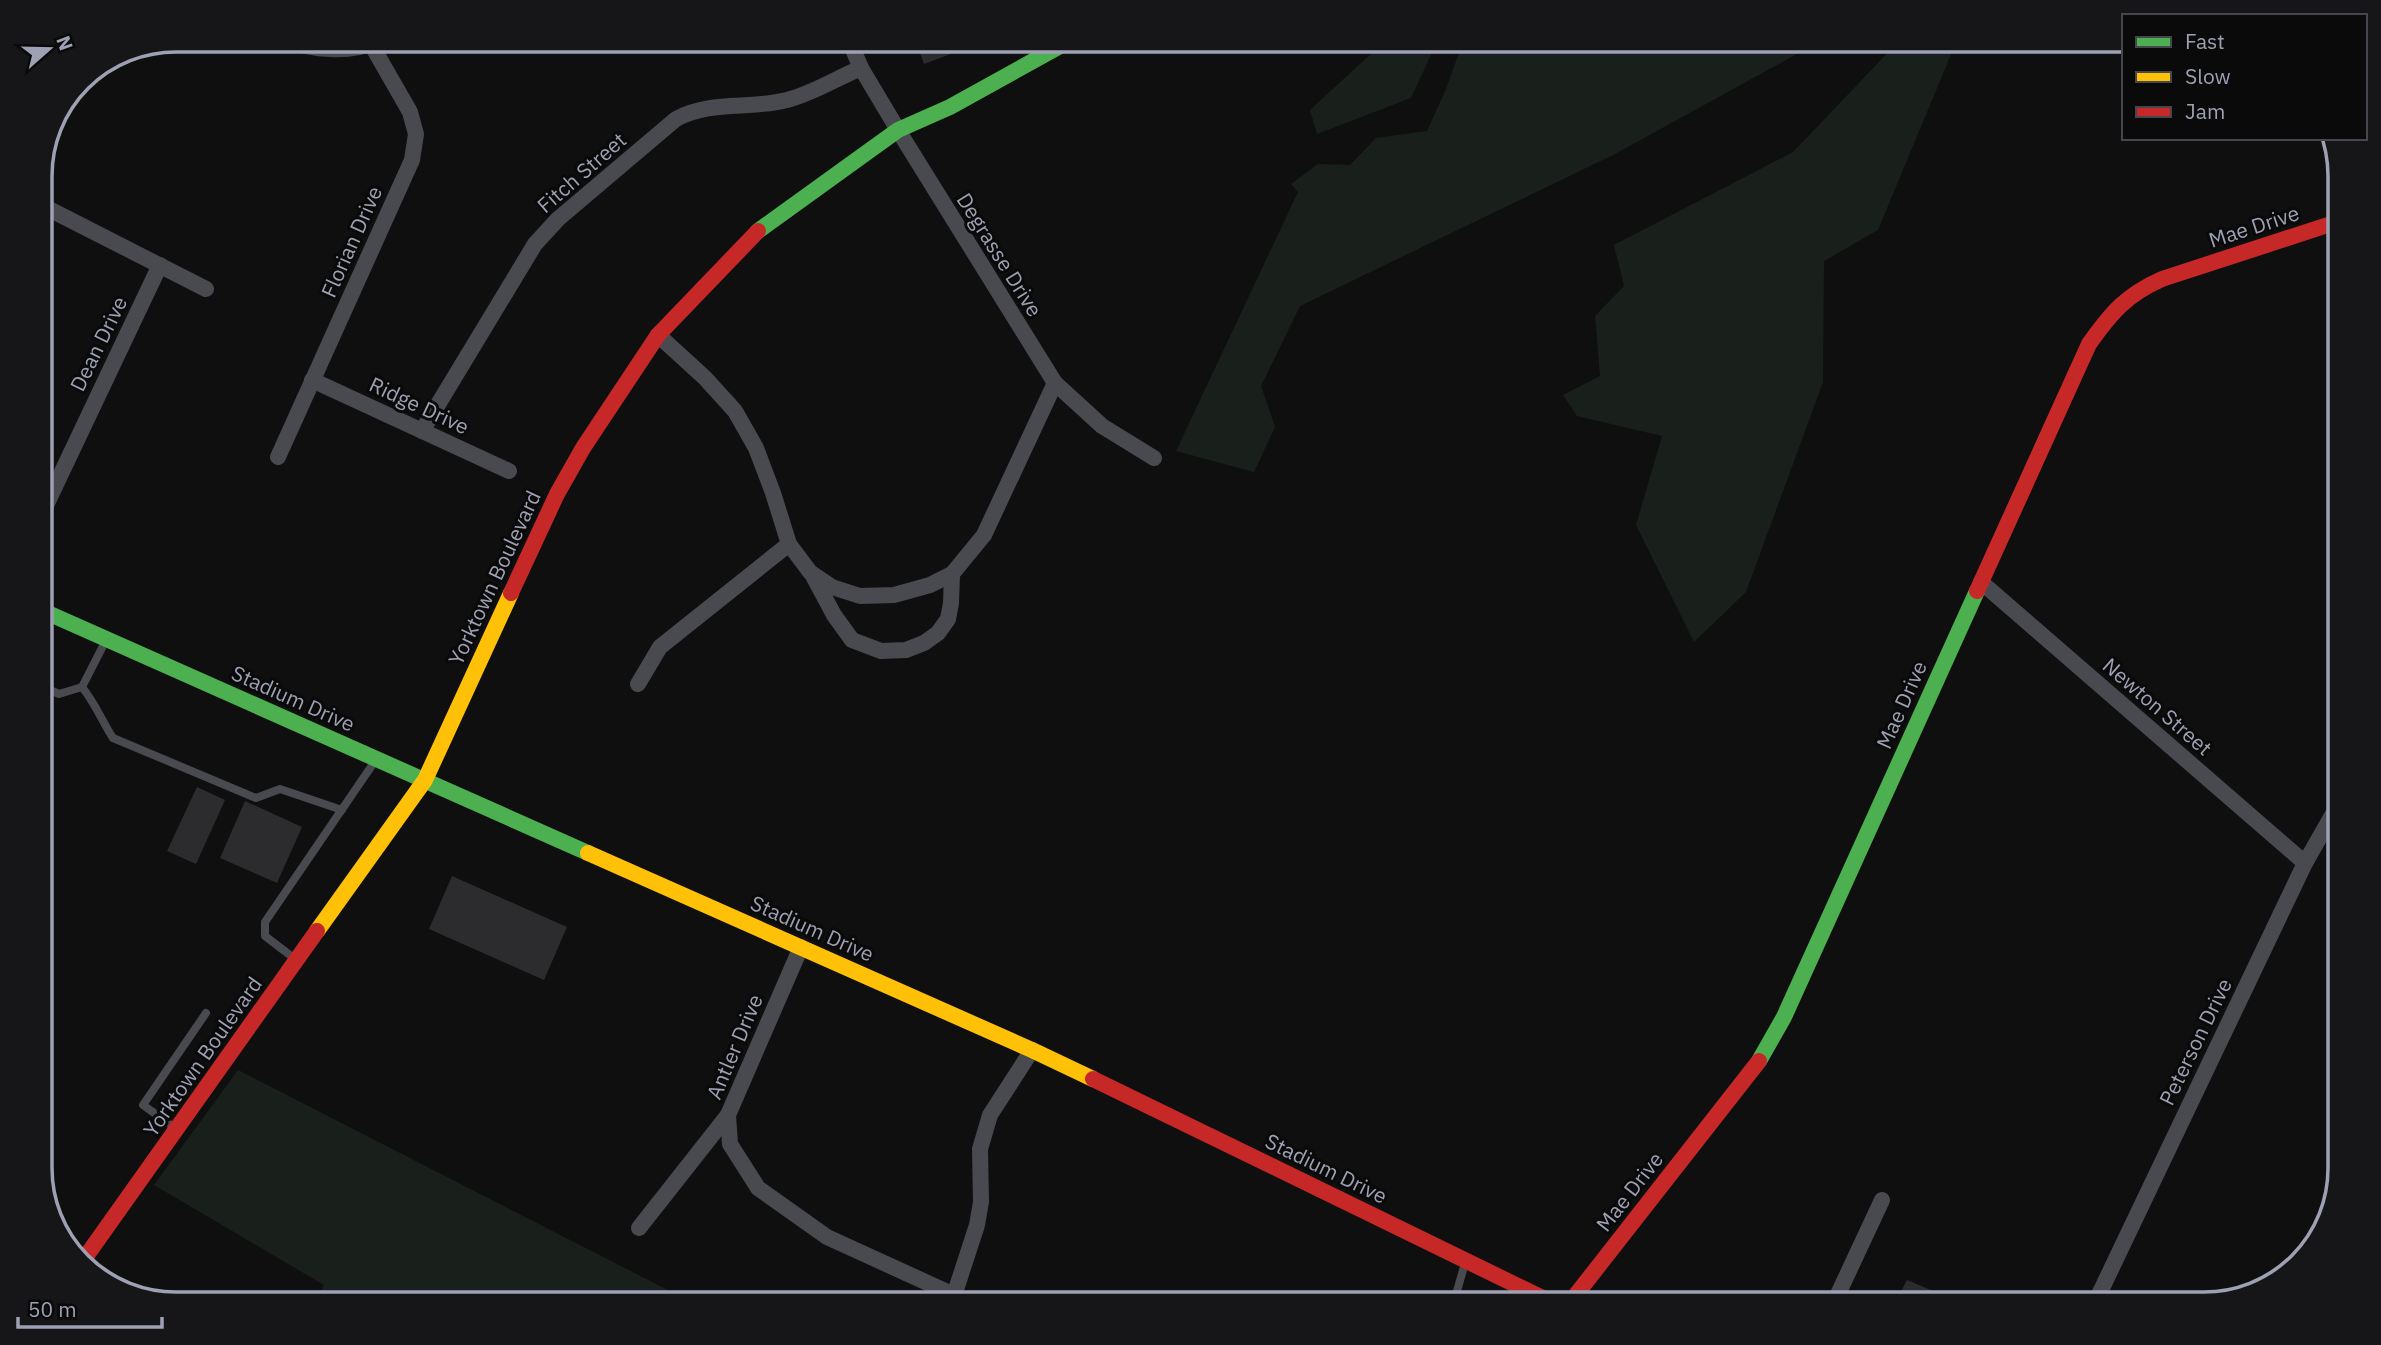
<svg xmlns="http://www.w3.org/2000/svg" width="2381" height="1345" viewBox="0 0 2381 1345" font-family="'IBM Plex Sans',sans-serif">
  <rect width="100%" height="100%" fill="#0f0f10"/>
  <g fill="#19201b">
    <path d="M1386 40H1438L1411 98 1317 134 1310 110Z"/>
    <path d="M1466 40H1812L1806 49 1615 154 1300 306 1261 386 1275 427 1254 472 1176 451 1298 192 1291 184 1318 164 1350 165 1376 138 1427 131 1446 89 1460 50Z"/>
    <path d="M1900 40H1957L1878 230 1824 261 1823 382 1746 592 1694 642 1636 525 1662 436 1577 416 1563 395 1600 376 1595 316 1624 286 1614 245 1793 152Z"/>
    <path d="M238 1070 697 1305H314L324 1285 154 1185Z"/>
  </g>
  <g fill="#2c2c2e">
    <path d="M915 40H979L980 43 924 64Z"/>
    <path d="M197 787 225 800 196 864 167 851Z"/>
    <path d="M245 801 302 827 277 883 220 858Z"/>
    <path d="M452 876 567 927 544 980 429 929Z"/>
    <path d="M1907 1280 1966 1305H1894Z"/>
  </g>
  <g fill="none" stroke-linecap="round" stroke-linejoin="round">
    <g stroke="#494a50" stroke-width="8">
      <path d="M41 686 59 694 82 687 105 642"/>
      <path d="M82 687C95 703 102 721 113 738L256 798 280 789 342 810"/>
      <path d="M295 959 265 936V922L375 761"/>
      <path d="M175 1128 143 1105 206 1013"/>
      <path d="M1453 1305 1465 1263"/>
    </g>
    <g stroke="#494a50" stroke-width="16">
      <path d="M281 40C313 49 347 55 378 41"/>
      <path d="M849 40 861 68 898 130 1055 383 1102 426 1154 458"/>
      <path d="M41 205 206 289"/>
      <path d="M658 335 705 378 735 411 756 448 773 493 789 544 810 572 832 587 860 596 894 595 930 585 952 574 984 535 1055 383"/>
      <path d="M312 380 509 471"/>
      <path d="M422 431 535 244 558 219 676 119C712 100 748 110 787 100 812 94 837 78 861 68"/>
      <path d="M278 457 412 160 416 134 410 112 371 44"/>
      <path d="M41 516 160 265"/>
      <path d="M812 574 834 615 852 640 881 651 906 650 924 643 938 633 948 619 951 603 952 574"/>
      <path d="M1981 582 2305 863"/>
      <path d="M638 684 660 647 789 544"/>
      <path d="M801 947 728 1115 730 1144 758 1188 827 1237 954 1295"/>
      <path d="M639 1228 728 1115"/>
      <path d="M951 1305 977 1225 981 1202 980 1149 990 1115 1032 1050"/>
      <path d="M1833 1305 1882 1200"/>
      <path d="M2094 1305 2305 863 2341 800"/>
    </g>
    <g stroke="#4caf50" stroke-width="16">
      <path d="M758 231 898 130 950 107 1071 40"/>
      <path d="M41 610 588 853"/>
      <path d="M1759 1061 1784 1017 1977 591"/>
    </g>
    <g stroke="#ffc107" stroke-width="16">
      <path d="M588 853 1032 1050 1093 1079"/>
      <path d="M317 931 425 780 511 593"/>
    </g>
    <g stroke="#c62828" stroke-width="16">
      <path d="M1977 591 2089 344C2111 313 2126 295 2162 279L2340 221"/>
      <path d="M511 593 557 494 583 448 658 335 758 231"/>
      <path d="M1093 1079 1557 1305"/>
      <path d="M82 1262 317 931"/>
      <path d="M1568 1305 1759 1061"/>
    </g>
  </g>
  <g text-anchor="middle" stroke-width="6" stroke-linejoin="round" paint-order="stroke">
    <g font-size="21" fill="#9ea1b3" stroke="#0a0a0b">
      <text transform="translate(582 173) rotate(-41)" y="7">Fitch Street</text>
      <text transform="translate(2254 227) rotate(-18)" y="7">Mae Drive</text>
      <text transform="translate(352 242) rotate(-66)" y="7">Florian Drive</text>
      <text transform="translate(999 255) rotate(58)" y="7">Degrasse Drive</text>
      <text transform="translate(99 344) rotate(-64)" y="7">Dean Drive</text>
      <text transform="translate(419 406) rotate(25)" y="7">Ridge Drive</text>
      <text transform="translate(495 578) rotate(-65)" y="7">Yorktown Boulevard</text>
      <text transform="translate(293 699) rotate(24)" y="7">Stadium Drive</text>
      <text transform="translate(1902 705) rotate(-66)" y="7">Mae Drive</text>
      <text transform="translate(2157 707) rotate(41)" y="7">Newton Street</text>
      <text transform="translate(812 929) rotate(24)" y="7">Stadium Drive</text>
      <text transform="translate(2196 1042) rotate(-64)" y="7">Peterson Drive</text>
      <text transform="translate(735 1047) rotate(-67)" y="7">Antler Drive</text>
      <text transform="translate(203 1057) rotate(-55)" y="7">Yorktown Boulevard</text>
      <text transform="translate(1326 1169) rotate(26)" y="7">Stadium Drive</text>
      <text transform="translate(1630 1192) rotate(-52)" y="7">Mae Drive</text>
    </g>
  </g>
  <path d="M0 0H2381V1345H0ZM176 52H2204A124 124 0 0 1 2328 176V1168A124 124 0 0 1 2204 1292H176A124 124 0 0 1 52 1168V176A124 124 0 0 1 176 52Z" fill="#161618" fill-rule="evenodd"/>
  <path fill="none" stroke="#9ea1b3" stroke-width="3.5" d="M176 52H2204A124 124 0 0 1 2328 176V1168A124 124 0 0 1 2204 1292H176A124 124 0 0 1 52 1168V176A124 124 0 0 1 176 52Z"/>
  <rect x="2122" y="14" width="245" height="126" fill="#0a0a0b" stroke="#45464e" stroke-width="2"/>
  <rect x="2136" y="37" width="35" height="10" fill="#4caf50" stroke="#45464e" stroke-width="2"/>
  <text x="2185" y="49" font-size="21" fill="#9ea1b3">Fast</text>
  <rect x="2136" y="72" width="35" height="10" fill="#ffc107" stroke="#45464e" stroke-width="2"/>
  <text x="2185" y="84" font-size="21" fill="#9ea1b3">Slow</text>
  <rect x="2136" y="107" width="35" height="10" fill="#c62828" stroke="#45464e" stroke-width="2"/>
  <text x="2185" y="119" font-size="21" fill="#9ea1b3">Jam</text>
  <g transform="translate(49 49) rotate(70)" stroke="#0a0a0b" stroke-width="5" paint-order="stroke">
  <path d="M0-5L12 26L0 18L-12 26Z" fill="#9ea1b3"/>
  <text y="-10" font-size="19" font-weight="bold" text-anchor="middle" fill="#9ea1b3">N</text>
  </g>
  <path d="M18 1317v10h144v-10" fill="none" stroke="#9ea1b3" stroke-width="3.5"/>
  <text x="28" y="1317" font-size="21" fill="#9ea1b3" stroke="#0a0a0b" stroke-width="5" paint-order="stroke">50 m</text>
</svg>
